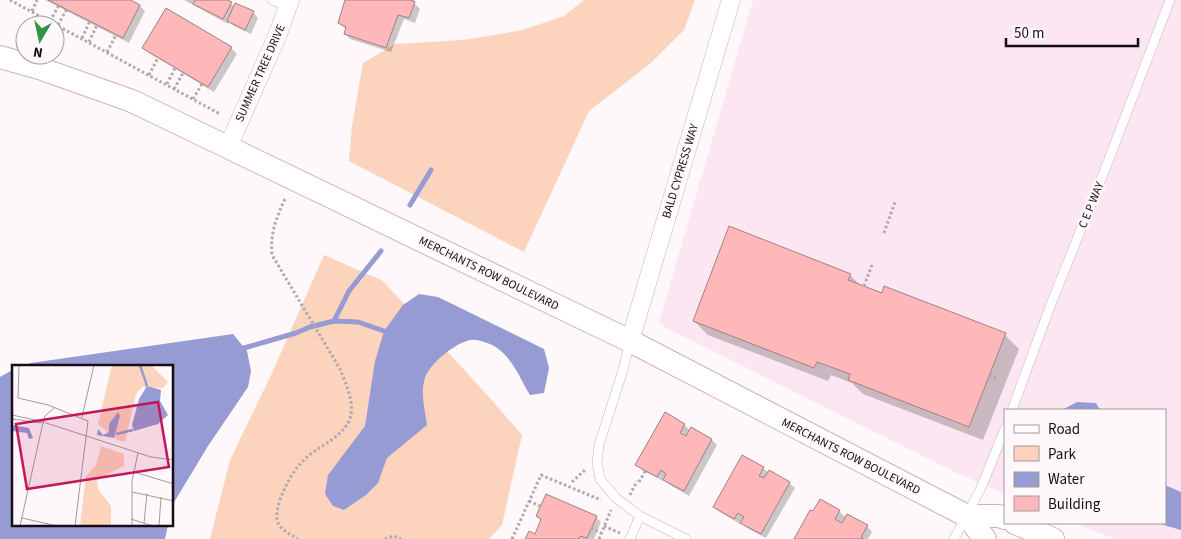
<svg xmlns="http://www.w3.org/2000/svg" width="1181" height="539" viewBox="0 0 1181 539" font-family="'Source Sans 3',sans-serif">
  <rect width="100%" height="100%" fill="#fef8fb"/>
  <path fill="#fce6f1" d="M753 0H1181V539H1116L1073 523H1165V410H1005V494L957 473 666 328 659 322Z"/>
  <g fill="#fcd3bd">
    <path d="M584 0H695L684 30 651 63 589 111 524 252 349 161 352 126 363 63 395 44 464 40 523 30 564 16Z"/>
    <path d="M324 255 383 281 489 397 522 435 502 525 489 539H210L230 460 272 373Z"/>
  </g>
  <g fill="#969cd3">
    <path d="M419 294 438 297 544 349 549 368 544 393 530 395C520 379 513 359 497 348 492 344 477 339 471 340 456 342 429 364 425 378 420 393 425 410 427 425L387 458 378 483 366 495 344 510 333 506 325 494 328 475 365 426 375 361 384 331 403 305Z"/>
    <path d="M233 334 247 351 251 371 248 387 208 446 173 504 172 366H21L31 363Z"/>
    <path d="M14 369V525H168L165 539H0V377Z"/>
    <path d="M1077 402 1096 403 1100 410H1062Z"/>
    <path d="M1165 485 1181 492V530L1157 523H1165Z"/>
  </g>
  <g fill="#0003">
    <path d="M45 0H128L140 6 145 11 129 43Z"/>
    <path d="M184 0H225L235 7 253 12 258 18 251 34 234 26 229 22 228 24Z"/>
    <path d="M346 0H415L414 3 420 9 415 23 404 19 391 52 350 39 345 33 346 29 339 23Z"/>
    <path d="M166 10 231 48 237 54 214 92 149 53 144 48Z"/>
    <path d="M850 275 862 287 1005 335 1019 349 983 440 863 394 852 383 831 375 828 381 708 335 694 321Z"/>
    <path d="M684 425 691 431 692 429 712 440 717 445 689 496 670 485 664 479 663 481 642 470 637 464Z"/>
    <path d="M763 468 769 473 789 483 795 488 766 538 747 528 741 521 740 524 720 512 715 507Z"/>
    <path d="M820 501 839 511 846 518 867 526 872 532 868 539H795Z"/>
    <path d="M537 516 596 517 601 522 594 539H527L536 536 542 521Z"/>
  </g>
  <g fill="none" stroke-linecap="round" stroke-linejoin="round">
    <g stroke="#969cd3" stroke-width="5">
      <path d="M410 205 431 170"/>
      <path d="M334 321 349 291 381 251"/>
      <path d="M244 348 296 333 310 327 334 321 358 322 384 331"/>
    </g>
  </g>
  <g fill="#feb8ba" stroke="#9f8182">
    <path d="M48 0H131L140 5 123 38Z"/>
    <path d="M195 0H228L232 2 223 19 193 4Z"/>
    <path d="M345 0H410L415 2 409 18 398 15 386 48 344 34 346 27 338 23Z"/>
    <path d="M235 3 254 11 245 30 227 21Z"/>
    <path d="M166 8 232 47 208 87 142 48Z"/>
    <path d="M729 226 851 274 848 280 882 293 884 286 1006 333 969 427 848 380 850 374 817 362 814 368 693 321Z"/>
    <path d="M665 412 685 424 680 433 686 436 691 427 712 439 684 491 663 480 666 474 661 470 657 477 635 465Z"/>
    <path d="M742 455 764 467 759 476 764 478 769 470 790 482 761 534 740 523 744 517 738 513 734 519 713 507Z"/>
    <path d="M546 494 597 516 587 538 580 536 579 539H525L529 531 535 534 541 519 536 516Z"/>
    <path d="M820 499 840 510 835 519 842 523 847 514 868 525 861 537 864 539H794L810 510 813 511Z"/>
  </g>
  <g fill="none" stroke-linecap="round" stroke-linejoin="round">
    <defs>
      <g id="service">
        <path d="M272 0 288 6"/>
        <path d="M630 341 623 370 599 445 597 462 600 479 616 498 640 516 686 539"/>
        <path d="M1012 410 1051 304 1104 172 1170 0"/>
        <path d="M630 539 640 516"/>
        <path d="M954 539 981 488 1005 429"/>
      </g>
      <g id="minor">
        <path d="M228 147 278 34 290 0"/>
        <path d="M630 341 731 0"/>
      </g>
      <g id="tertiary">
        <path d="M0 57 39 68 132 101 630 341 967 516 985 539"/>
        <path d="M967 516H999L1005 518"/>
        <path d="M1015 523 1053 539"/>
      </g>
    </defs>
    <use href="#service" stroke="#cdb1c0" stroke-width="10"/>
    <use href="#minor" stroke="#cdb1c0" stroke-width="19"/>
    <use href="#tertiary" stroke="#cdb1c0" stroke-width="24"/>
    <g stroke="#b0a9ad" stroke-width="3" stroke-dasharray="2.5 2.5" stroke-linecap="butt">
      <path d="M10 0 220 114"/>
      <path d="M32 11 37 0"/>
      <path d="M50 21 59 5"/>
      <path d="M58 25 67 9"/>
      <path d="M82 38 90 21"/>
      <path d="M89 42 97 25"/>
      <path d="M107 52 116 35"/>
      <path d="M149 75 158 58"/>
      <path d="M167 84 175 68"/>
      <path d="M174 89 183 73"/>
      <path d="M193 99 202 84"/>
      <path d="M285 199C276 218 270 234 272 255L340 369C346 384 356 405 349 421 340 439 320 445 306 458 293 470 286 484 280 500 272 524 279 528 298 539"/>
      <path d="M884 233 895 202"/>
      <path d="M864 286 872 265"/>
      <path d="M989 375 998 379"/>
      <path d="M572 482 585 470"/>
      <path d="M639 482 646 470"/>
      <path d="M630 495 637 481"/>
      <path d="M529 501 540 506"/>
      <path d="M604 526 620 533"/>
      <path d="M591 528 601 533"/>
      <path d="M385 539 393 536 401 539"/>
      <path d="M512 539 541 475 601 500"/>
      <path d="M599 539 611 510"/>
    </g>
    <use href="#service" stroke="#fff" stroke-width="9"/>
    <use href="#minor" stroke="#fff" stroke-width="18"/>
    <use href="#tertiary" stroke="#fff" stroke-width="22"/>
  </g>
  <g text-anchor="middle" stroke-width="5" stroke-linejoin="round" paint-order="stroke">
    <g font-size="12" fill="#170e13" stroke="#fef8fb">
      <text transform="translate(260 73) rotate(-66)" y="4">SUMMER TREE DRIVE</text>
      <text transform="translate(680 171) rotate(-73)" y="4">BALD CYPRESS WAY</text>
      <text transform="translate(1091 205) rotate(-68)" y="4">C E P WAY</text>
      <text transform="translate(489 273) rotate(26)" y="4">MERCHANTS ROW BOULEVARD</text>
      <text transform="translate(851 456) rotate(27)" y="4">MERCHANTS ROW BOULEVARD</text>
    </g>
  </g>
  <g transform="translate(12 365)">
    <rect width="161" height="161" fill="#fef8fb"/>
    <path d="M100 0H139L156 17 151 23 130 22 124 29 113 77 105 75 86 59ZM89 81 112 89V101L85 115 86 124 99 141V161H68L74 111 84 100Z" fill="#fcd3bd"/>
    <path d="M135 21 149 25 148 36 156 50 146 59 122 66 120 60 127 34ZM106 47 108 51 102 73 85 70 86 64 91 70 97 67V59ZM0 60 17 63 21 73 17 74 15 68 0 66Z" fill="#969cd3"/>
    <path fill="none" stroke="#969cd3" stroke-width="2.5" d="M128 0 135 21M104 69 121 65"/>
    <path fill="none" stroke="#a29a9e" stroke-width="1" d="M7 0 6 33 36 40 76 56 63 161M0 50 28 56 139 92 162 95M70 52 82 0M0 54 30 58M122 107 162 119M120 127 162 136M10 153 45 161M119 154 141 161M132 158 135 128M8 161 30 62 33 51 42 43M120 161V116L126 88M147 161 149 132"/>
    <path fill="#c2185b" fill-opacity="0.15" stroke="#c2185b" stroke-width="2.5" d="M146 37 157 102 15 124 4 59Z"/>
    <rect width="161" height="161" fill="none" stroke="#170e13" stroke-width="2.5"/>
  </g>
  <rect x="1004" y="409" width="162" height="115" fill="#fef8fb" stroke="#a29a9e"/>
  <rect x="1014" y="425" width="25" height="8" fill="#ffffff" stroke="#a29a9e"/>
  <text x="1048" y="434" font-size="15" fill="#170e13">Road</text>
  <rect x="1014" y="446" width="25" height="15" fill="#fcd3bd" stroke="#a29a9e"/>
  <text x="1048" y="459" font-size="15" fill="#170e13">Park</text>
  <rect x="1014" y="472" width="25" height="15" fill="#969cd3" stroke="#a29a9e"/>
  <text x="1048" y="484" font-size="15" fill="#170e13">Water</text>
  <rect x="1014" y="496" width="25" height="15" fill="#feb8ba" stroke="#a29a9e"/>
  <text x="1048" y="509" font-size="15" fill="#170e13">Building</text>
  <g transform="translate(40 40) rotate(189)"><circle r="24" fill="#fef8fb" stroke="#a29a9e"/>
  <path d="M0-4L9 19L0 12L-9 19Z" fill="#369244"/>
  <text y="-8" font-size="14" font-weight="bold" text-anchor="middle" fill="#170e13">N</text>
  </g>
  <path d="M1006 38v8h132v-8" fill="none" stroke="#170e13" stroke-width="2.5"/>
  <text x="1014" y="38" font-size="15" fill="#170e13" stroke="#fef8fb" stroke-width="4" paint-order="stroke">50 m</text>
</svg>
